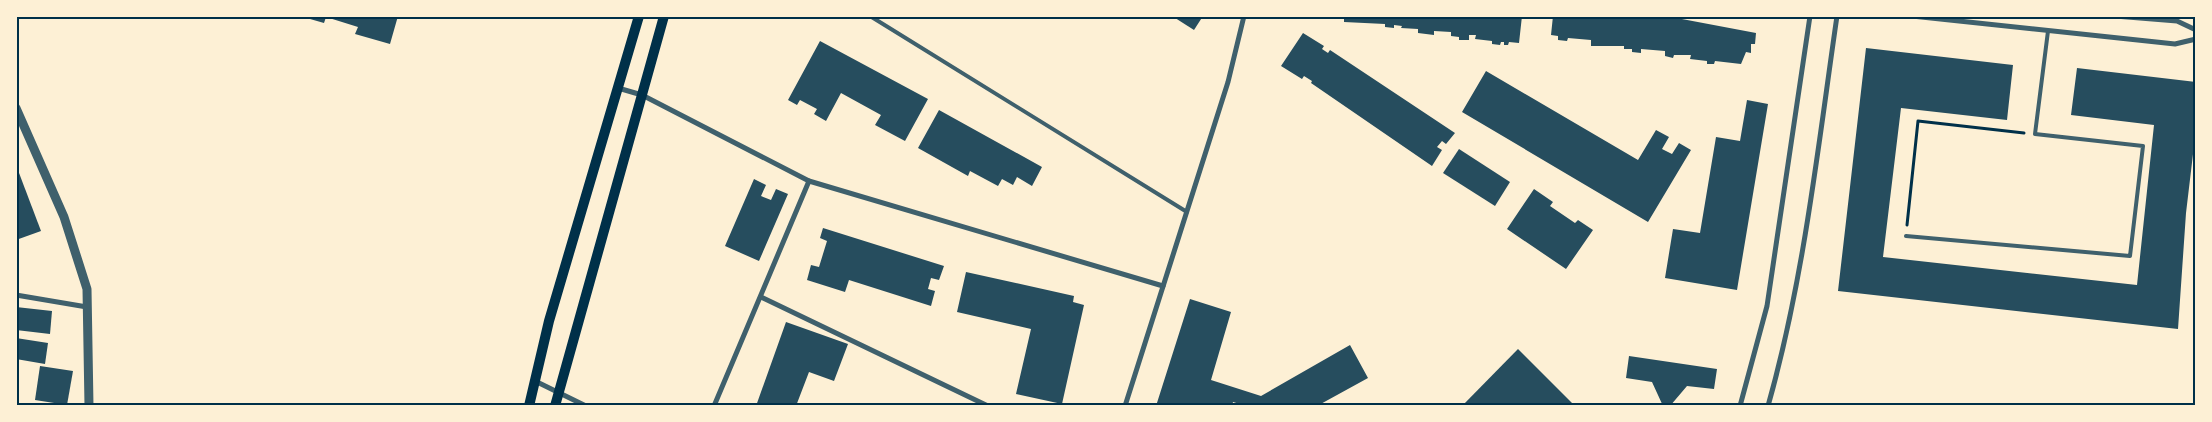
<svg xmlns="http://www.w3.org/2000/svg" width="2212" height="422" viewBox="0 0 2212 422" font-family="'Sofia Sans Condensed',sans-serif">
  <rect width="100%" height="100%" fill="#fdf0d5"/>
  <g fill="#264d5e">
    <path d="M311 16H398L390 44 355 34 358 27 326 17 324 23 310 19Z"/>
    <path d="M1172 16H1203L1194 30Z"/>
    <path d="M1344 16H1522L1519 43 1509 42 1508 45H1504V42H1501L1500 45 1492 44V41L1475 39 1476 35H1469V40H1459V37L1451 36V32L1434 31V35L1418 33V29L1401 28 1402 26 1394 25V28L1385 27V24L1344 22Z"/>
    <path d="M1553 16H1666L1756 33 1755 44H1751V53L1746 52 1741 64 1715 61 1714 64H1707V61L1690 59 1691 55H1674L1673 58 1665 56V51L1641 49V53L1632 52V49H1624V46H1591V40L1568 38 1567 41 1558 40V36L1551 35Z"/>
    <path d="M1303 33 1324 46 1322 49 1328 53 1330 50 1455 133 1446 144 1442 141 1437 147 1442 150 1432 166 1311 83 1312 81 1304 76 1302 79 1281 66Z"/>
    <path d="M820 41 928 99 905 141 875 125 881 115 841 93 826 121 814 114 817 109 800 100 797 105 788 100Z"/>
    <path d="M1866 48 2013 65 2007 120 1901 108 1883 257 2137 285 2154 125 2071 115 2077 68 2196 82V129L2186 213 2178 329 1838 291Z"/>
    <path d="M1486 71 1638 160 1656 130 1669 137 1662 149 1672 154 1679 143 1691 150 1648 222 1462 112Z"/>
    <path d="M1747 100 1768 104 1737 290 1665 278 1673 229 1700 233 1716 137 1740 141Z"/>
    <path d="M939 110 1042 167 1032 186 1017 177 1013 185 1002 179 998 186 970 171 968 176 918 148Z"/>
    <path d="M1459 149 1510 182 1495 206 1443 173Z"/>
    <path d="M16 165 41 231 16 240Z"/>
    <path d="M754 179 766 185 761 196 771 200 776 189 788 194 759 261 725 246Z"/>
    <path d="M1534 189 1553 202 1550 206 1575 223 1578 220 1593 230 1566 269 1507 229Z"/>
    <path d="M823 228 944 266 939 280 931 278 928 289 935 291 931 306 849 280 845 292 807 280 811 265 819 267 827 241 820 238Z"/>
    <path d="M966 272 1074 296 1073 302 1084 305 1062 404 1016 394 1031 329 957 312Z"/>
    <path d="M1190 299 1231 312 1211 380 1261 396 1350 345 1368 378 1317 406H1246L1233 402 1232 406H1156Z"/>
    <path d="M16 307 52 311 50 334 16 330Z"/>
    <path d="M786 322 848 344 834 381 809 372 796 406H756Z"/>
    <path d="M16 338 48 343 45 364 16 359Z"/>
    <path d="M1518 349 1575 406H1462Z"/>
    <path d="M1629 356 1717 369 1714 389 1687 386 1670 406H1663L1652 382 1626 378Z"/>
    <path d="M40 366 73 371 67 405 35 400Z"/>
  </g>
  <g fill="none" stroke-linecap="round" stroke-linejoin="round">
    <path stroke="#003049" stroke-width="3" d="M1907 225 1918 121 2024 133"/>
    <g stroke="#3f606c" stroke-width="4">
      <path d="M870 16 1187 212"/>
      <path d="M1906 236 2130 256 2143 146 2035 134 2048 31"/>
    </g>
    <g stroke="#3f606c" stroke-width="5">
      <path d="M1912 16 2175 44 2196 39"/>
      <path d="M2115 16 2177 21 2196 30"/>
      <path d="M618 88 642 95 809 181 1163 286"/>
      <path d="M16 295 87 307"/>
      <path d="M761 297 988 406"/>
      <path d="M535 381 586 406"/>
      <path d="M714 406 809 181"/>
      <path d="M1125 406 1228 82 1244 16"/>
      <path d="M1740 406 1767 306 1810 16"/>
      <path d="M1768 406C1804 279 1818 146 1837 16"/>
    </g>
    <path stroke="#3f606c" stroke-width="9" d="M16 108 64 217 87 289 89 406"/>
    <g stroke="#003049" stroke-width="10">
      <path d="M529 406 549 321 639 16"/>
      <path d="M555 406 664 16"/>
    </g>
  </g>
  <rect width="2212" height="422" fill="none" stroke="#fdf0d5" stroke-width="35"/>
  <rect x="18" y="18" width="2176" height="386" fill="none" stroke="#003049" stroke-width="2"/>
</svg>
